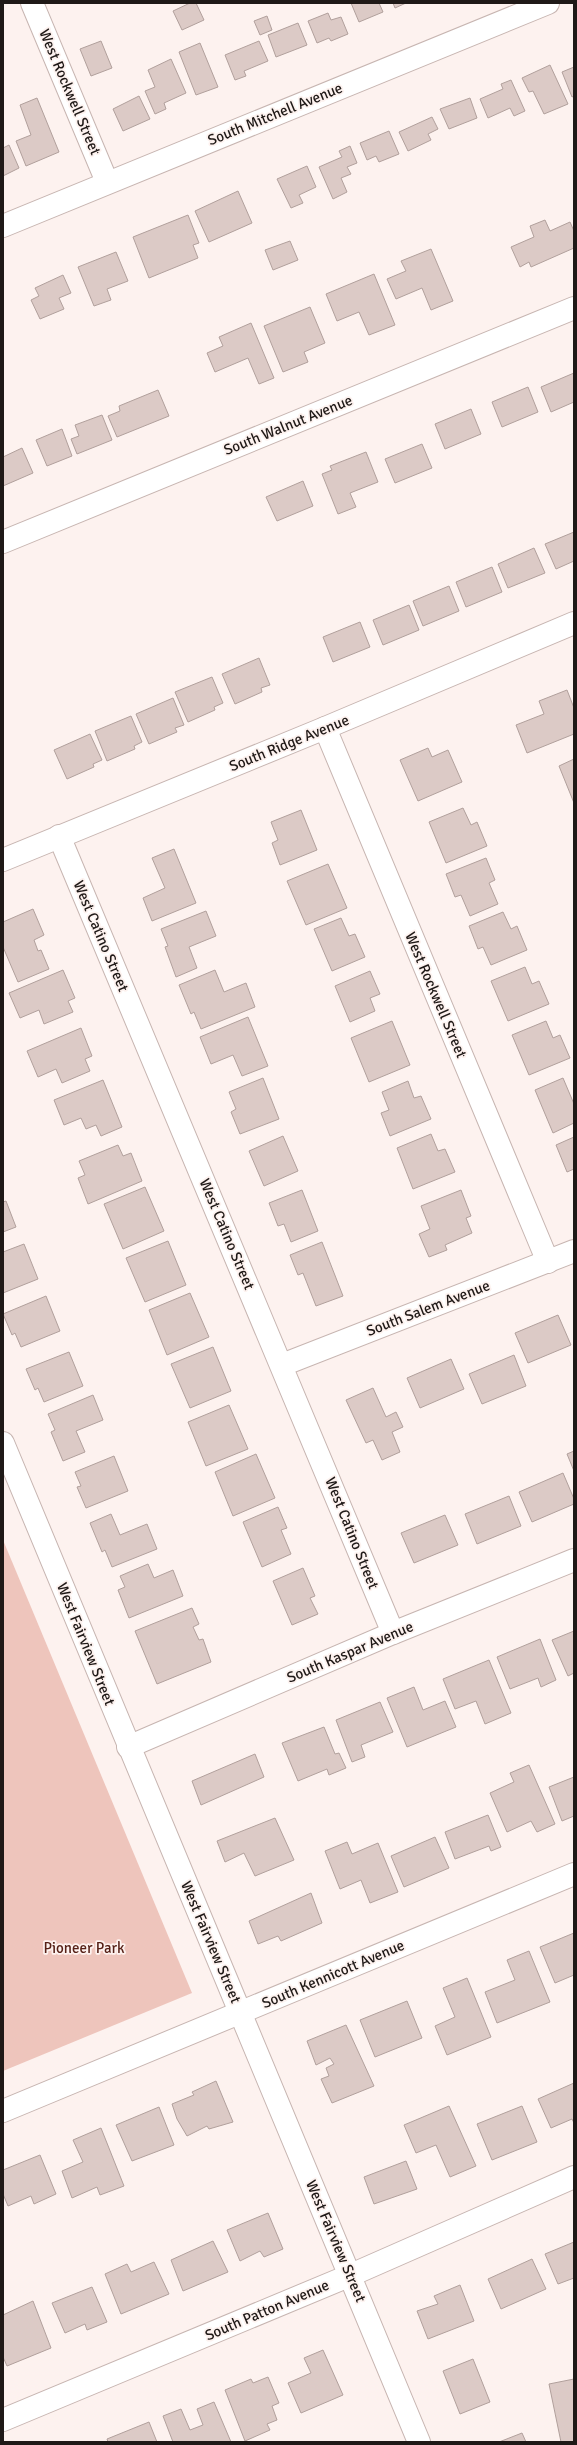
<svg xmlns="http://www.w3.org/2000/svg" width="577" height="2445" viewBox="0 0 577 2445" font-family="Signika,sans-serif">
  <rect width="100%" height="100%" fill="#fdf2ef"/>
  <path fill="#eec5bc" d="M3 1540 192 1993 3 2071Z"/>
  <g fill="#dccac6" stroke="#b1a09c">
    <path d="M190 3H196L204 20 182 30 173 11Z"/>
    <path d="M351 3H379L383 12 359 22Z"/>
    <path d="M393 3H406L395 8Z"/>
    <path d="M328 13 331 20 341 17 348 34 331 41 329 38 317 43 308 21Z"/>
    <path d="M267 16 272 30 260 35 254 21Z"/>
    <path d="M298 23 307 45 276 57 268 35Z"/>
    <path d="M101 41 112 68 91 76 80 49Z"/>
    <path d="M259 41 268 61 244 71 246 76 235 80 225 55Z"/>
    <path d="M200 43 218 87 196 95 179 52Z"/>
    <path d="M171 59 186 93 164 103 166 109 155 114 145 91 155 87 148 70Z"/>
    <path d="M550 65 568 104 544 114 533 91 529 92 522 78Z"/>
    <path d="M574 67V96L572 97 562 72Z"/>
    <path d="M511 80 525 111 514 116 510 108 488 118 480 99 503 89 501 84Z"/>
    <path d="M139 96 150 119 123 131 113 109Z"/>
    <path d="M37 98 59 152 26 166 16 141 31 135 20 105Z"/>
    <path d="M470 98 477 118 449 129 440 109Z"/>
    <path d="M432 117 438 129 428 134 431 140 408 151 399 132Z"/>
    <path d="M389 131 399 154 379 162 376 156 367 160 360 143Z"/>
    <path d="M9 145 19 168 3 176V148Z"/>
    <path d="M350 146 357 163 347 167 351 174 341 178 347 192 333 199 319 167 342 157 339 151Z"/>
    <path d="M307 166 316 187 299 195 303 203 291 208 277 179Z"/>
    <path d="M238 191 252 223 209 242 195 211Z"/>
    <path d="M188 215 199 243 193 245 198 258 149 278 133 237Z"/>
    <path d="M545 220 550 231 570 222 574 231V248L531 267 529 262 520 267 511 247 534 237 530 226Z"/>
    <path d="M290 241 298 260 273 270 265 250Z"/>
    <path d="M431 249 453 301 431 310 422 288 396 299 387 279 406 271 401 261Z"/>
    <path d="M116 252 128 281 107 289 111 300 94 306 78 267Z"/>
    <path d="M374 274 395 325 369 335 359 312 337 321 326 294Z"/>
    <path d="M63 275 71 293 59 298 64 309 40 319 31 300 39 296 35 288Z"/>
    <path d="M310 307 325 343 304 352 308 362 283 372 264 326Z"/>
    <path d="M251 323 274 378 259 384 248 358 215 372 207 353 223 346 219 337Z"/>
    <path d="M574 373V402L551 412 541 387Z"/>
    <path d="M528 387 538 412 502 427 492 402Z"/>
    <path d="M158 390 169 416 117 437 108 416 120 411 119 406Z"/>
    <path d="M471 409 481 434 445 449 435 424Z"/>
    <path d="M102 415 112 440 77 454 71 439 79 436 75 425Z"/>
    <path d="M62 429 72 456 47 466 36 440Z"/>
    <path d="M422 444 432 468 395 483 385 459Z"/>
    <path d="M22 448 33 473 3 486V457Z"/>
    <path d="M366 452 378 482 350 493 356 507 338 514 322 474 332 470 330 466Z"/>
    <path d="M303 481 313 506 277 521 266 497Z"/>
    <path d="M574 532V561L556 569 545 544Z"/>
    <path d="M534 548 545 573 508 588 498 564Z"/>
    <path d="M492 567 502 592 466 607 456 582Z"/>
    <path d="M449 586 459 611 423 626 413 601Z"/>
    <path d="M409 605 419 630 383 645 373 620Z"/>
    <path d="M360 622 370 647 333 662 323 637Z"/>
    <path d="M259 658 270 685 261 688 262 692 235 704 222 674Z"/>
    <path d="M212 677 223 703 214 707 215 710 188 722 175 692Z"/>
    <path d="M567 690 574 708V734L527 753 516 725 544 714 539 701Z"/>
    <path d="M173 698 184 725 175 728 177 732 149 744 136 714Z"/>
    <path d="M131 716 142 742 134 746 135 749 107 761 95 731Z"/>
    <path d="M90 734 102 760 93 764 94 767 67 779 54 750Z"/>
    <path d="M428 748 432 757 448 750 462 782 418 801 400 760Z"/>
    <path d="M574 759V803L559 766Z"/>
    <path d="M463 808 471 825 477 822 487 846 446 863 429 822Z"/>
    <path d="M301 810 317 850 280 865 272 843 278 840 271 822Z"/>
    <path d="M174 849 196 903 152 921 143 898 165 888 152 858Z"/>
    <path d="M486 858 495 880 489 883 498 904 470 916 461 895 455 897 446 874Z"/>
    <path d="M328 864 347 908 306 925 287 881Z"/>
    <path d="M33 909 44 935 34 940 38 951 41 950 49 969 18 982 3 947V922Z"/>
    <path d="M206 911 216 936 189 947 197 968 176 977 165 947 168 946 161 929Z"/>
    <path d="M503 912 511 929 517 926 527 950 491 965 483 947 478 949 469 926Z"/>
    <path d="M341 918 349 936 355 934 365 957 332 971 314 929Z"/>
    <path d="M525 967 532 984 539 981 549 1004 508 1021 491 981Z"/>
    <path d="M63 970 75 998 68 1001 73 1012 44 1024 39 1010 20 1018 9 993Z"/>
    <path d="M215 970 224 992 246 983 255 1007 201 1029 194 1012 191 1014 179 985Z"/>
    <path d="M370 971 380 994 370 998 375 1011 350 1022 335 986Z"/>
    <path d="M248 1017 268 1066 242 1076 233 1055 211 1064 200 1037Z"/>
    <path d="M392 1021 410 1065 369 1082 351 1038Z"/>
    <path d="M546 1021 553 1038 560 1035 570 1058 529 1075 512 1035Z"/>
    <path d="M81 1028 92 1056 85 1059 90 1071 62 1083 56 1069 38 1077 27 1051Z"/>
    <path d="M263 1078 279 1119 240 1134 231 1112 236 1109 229 1092Z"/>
    <path d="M563 1078 574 1104V1123L553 1133 535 1090Z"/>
    <path d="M103 1080 122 1127 101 1136 96 1125 86 1129 81 1118 64 1125 54 1100Z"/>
    <path d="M408 1081 414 1098 421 1096 431 1119 390 1136 381 1113 389 1110 382 1092Z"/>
    <path d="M431 1134 438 1151 445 1149 455 1172 413 1189 397 1148Z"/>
    <path d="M283 1136 298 1171 264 1186 249 1151Z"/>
    <path d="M574 1137V1169L567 1172 556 1145Z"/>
    <path d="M118 1145 123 1156 131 1153 142 1181 88 1204 78 1178 85 1175 79 1161Z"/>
    <path d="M145 1187 164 1231 123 1249 104 1204Z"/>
    <path d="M302 1190 318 1231 291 1242 284 1224 278 1226 269 1203Z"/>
    <path d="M461 1190 471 1216 466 1218 472 1233 445 1245 447 1250 429 1257 419 1234 430 1229 421 1206Z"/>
    <path d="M6 1201 16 1227 3 1232V1202Z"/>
    <path d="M168 1241 186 1285 145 1302 126 1258Z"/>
    <path d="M322 1242 343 1296 316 1306 303 1273 298 1275 290 1255Z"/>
    <path d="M24 1244 38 1279 3 1293V1252Z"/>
    <path d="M190 1293 209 1337 167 1355 149 1310Z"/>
    <path d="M46 1296 60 1331 21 1347 15 1333 12 1335 3 1314Z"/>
    <path d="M558 1315 571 1345 528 1363 515 1333Z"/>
    <path d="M213 1347 231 1391 190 1408 171 1364Z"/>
    <path d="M69 1352 83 1386 44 1402 38 1388 35 1390 26 1369Z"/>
    <path d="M514 1355 526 1386 482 1404 469 1374Z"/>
    <path d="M451 1359 464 1389 420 1408 407 1378Z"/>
    <path d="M373 1388 386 1417 396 1412 403 1427 392 1432 400 1452 382 1460 373 1440 366 1443 346 1400Z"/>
    <path d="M93 1395 103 1420 76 1431 85 1452 63 1461 51 1432 55 1430 48 1414Z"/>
    <path d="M229 1405 248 1449 206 1466 188 1422Z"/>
    <path d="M574 1451V1471L567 1454Z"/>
    <path d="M256 1454 275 1498 233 1516 215 1472Z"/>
    <path d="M114 1456 128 1491 86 1508 77 1487 81 1486 75 1472Z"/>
    <path d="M563 1473 574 1499V1504L532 1522 519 1492Z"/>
    <path d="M509 1496 521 1526 477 1544 465 1514Z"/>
    <path d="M278 1507 287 1528 281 1530 291 1554 262 1567 243 1522Z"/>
    <path d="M111 1514 120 1535 147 1524 157 1549 112 1567 105 1550 102 1552 90 1523Z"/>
    <path d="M445 1515 458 1545 414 1563 401 1533Z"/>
    <path d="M148 1564 154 1578 173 1570 183 1596 129 1618 118 1590 125 1587 120 1576Z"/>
    <path d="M303 1568 315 1596 310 1598 318 1614 292 1625 273 1581Z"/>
    <path d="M192 1608 199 1624 193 1627 199 1640 203 1639 211 1662 157 1684 135 1631Z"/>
    <path d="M574 1631V1673L568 1676 552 1640Z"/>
    <path d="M540 1639 556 1680 541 1687 538 1678 510 1689 497 1657Z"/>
    <path d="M489 1660 511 1713 485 1724 476 1701 455 1709 443 1679Z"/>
    <path d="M414 1687 423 1710 445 1701 456 1727 407 1747 387 1698Z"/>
    <path d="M380 1702 393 1732 361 1745 365 1757 352 1762 336 1720Z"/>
    <path d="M324 1727 335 1754 339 1753 346 1768 329 1775 327 1769 298 1781 282 1743Z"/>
    <path d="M255 1754 264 1777 201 1805 192 1781Z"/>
    <path d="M529 1765 555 1824 537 1832 531 1821 507 1832 490 1793 514 1782 510 1773Z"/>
    <path d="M574 1777V1816L562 1821 549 1787Z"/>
    <path d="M488 1815 501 1847 491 1851 489 1846 455 1859 445 1832Z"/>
    <path d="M275 1818 294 1860 255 1876 244 1853 225 1862 217 1841Z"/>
    <path d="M435 1837 449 1868 404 1887 391 1856Z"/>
    <path d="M347 1842 352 1854 378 1843 398 1892 370 1903 361 1880 340 1889 325 1851Z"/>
    <path d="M311 1893 322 1923 281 1941 278 1936 258 1944 249 1921Z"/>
    <path d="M574 1933V1975L555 1983 540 1947Z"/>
    <path d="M529 1951 550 2002 497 2023 485 1992 515 1980 507 1960Z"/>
    <path d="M467 1978 491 2037 447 2055 435 2026 455 2017 443 1988Z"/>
    <path d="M407 2001 422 2038 375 2057 360 2020Z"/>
    <path d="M346 2025 374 2086 332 2103 321 2079 329 2076 326 2068 334 2064 330 2058 316 2065 307 2041Z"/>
    <path d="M216 2081 233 2122 209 2129 207 2126 187 2136 177 2119 172 2104 194 2095 192 2092Z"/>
    <path d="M574 2083V2123L572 2119 551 2128 538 2099Z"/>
    <path d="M449 2106 476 2166 450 2177 436 2145 416 2153 404 2125Z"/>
    <path d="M522 2106 537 2142 492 2160 477 2124Z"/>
    <path d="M159 2107 174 2145 132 2161 116 2125Z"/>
    <path d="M101 2128 124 2186 100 2195 97 2187 72 2198 62 2171 83 2162 73 2140Z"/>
    <path d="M40 2155 56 2194 34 2204 31 2196 8 2206 3 2194V2170Z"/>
    <path d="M406 2161 417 2189 374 2204 364 2177Z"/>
    <path d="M268 2213 283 2249 264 2257 260 2251 240 2261 227 2230Z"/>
    <path d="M213 2241 228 2272 183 2291 171 2260Z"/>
    <path d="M574 2242V2278L558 2284 545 2254Z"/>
    <path d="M532 2259 546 2289 501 2309 488 2279Z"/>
    <path d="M154 2262 169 2294 121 2314 105 2274 127 2264 131 2272Z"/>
    <path d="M460 2285 474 2321 428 2339 417 2311 438 2304 434 2296Z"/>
    <path d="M92 2287 107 2322 87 2330 85 2324 65 2333 52 2303Z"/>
    <path d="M33 2301 51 2348 7 2366 3 2357V2315Z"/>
    <path d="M323 2350 343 2395 301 2413 288 2383 311 2373 304 2358Z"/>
    <path d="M473 2359 490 2402 460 2414 443 2371Z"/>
    <path d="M268 2377 279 2403 272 2406 277 2420 267 2424 270 2430 245 2441 225 2390 251 2379 253 2383Z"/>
    <path d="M574 2379V2442H561L549 2384Z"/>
    <path d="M214 2402 231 2442H173L163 2416 181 2409 190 2430 203 2425 197 2409Z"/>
    <path d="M149 2422 157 2442H108L107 2439Z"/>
    <path d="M522 2433 526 2442H499Z"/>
  </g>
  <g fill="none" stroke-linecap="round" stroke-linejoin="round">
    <defs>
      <g id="minor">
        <path d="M32 3 107 182"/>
        <path d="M3 226 548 3"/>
        <path d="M3 542 574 308"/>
        <path d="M325 728 548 1262"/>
        <path d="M59 836 393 1633"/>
        <path d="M3 860 325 728 574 623"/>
        <path d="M282 1365 574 1251"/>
        <path d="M3 1443 419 2442"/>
        <path d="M128 1747 393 1633 574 1560"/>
        <path d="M3 2111 574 1874"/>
        <path d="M3 2420 351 2275 574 2177"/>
      </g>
    </defs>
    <use href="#minor" stroke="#c7b5b1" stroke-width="24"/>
    <use href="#minor" stroke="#fff" stroke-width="22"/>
  </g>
  <g text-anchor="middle" stroke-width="3.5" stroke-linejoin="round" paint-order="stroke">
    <g font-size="15" fill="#1f1917" stroke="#fdf2ef">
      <text transform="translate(70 92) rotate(67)" y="5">West Rockwell Street</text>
      <text transform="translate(275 114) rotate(-22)" y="5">South Mitchell Avenue</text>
      <text transform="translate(288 425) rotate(-22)" y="5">South Walnut Avenue</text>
      <text transform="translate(289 743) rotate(-22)" y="5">South Ridge Avenue</text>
      <text transform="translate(101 936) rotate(67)" y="5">West Catino Street</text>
      <text transform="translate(436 995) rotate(67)" y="5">West Rockwell Street</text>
      <text transform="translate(227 1234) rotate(67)" y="5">West Catino Street</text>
      <text transform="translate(428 1308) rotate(-21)" y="5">South Salem Avenue</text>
      <text transform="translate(352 1533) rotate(68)" y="5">West Catino Street</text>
      <text transform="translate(86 1644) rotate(68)" y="5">West Fairview Street</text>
      <text transform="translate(350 1652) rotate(-23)" y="5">South Kaspar Avenue</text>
      <text transform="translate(211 1942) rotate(67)" y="5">West Fairview Street</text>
      <text transform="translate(333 1974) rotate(-23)" y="5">South Kennicott Avenue</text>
      <text transform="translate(336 2241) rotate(67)" y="5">West Fairview Street</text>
      <text transform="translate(267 2310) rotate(-23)" y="5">South Patton Avenue</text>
    </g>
    <g font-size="15" fill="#562117" stroke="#fdf2ef">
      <text x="84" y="1953">Pioneer Park</text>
    </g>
  </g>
  <rect width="577" height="2445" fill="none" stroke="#1f1917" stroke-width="8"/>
</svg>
